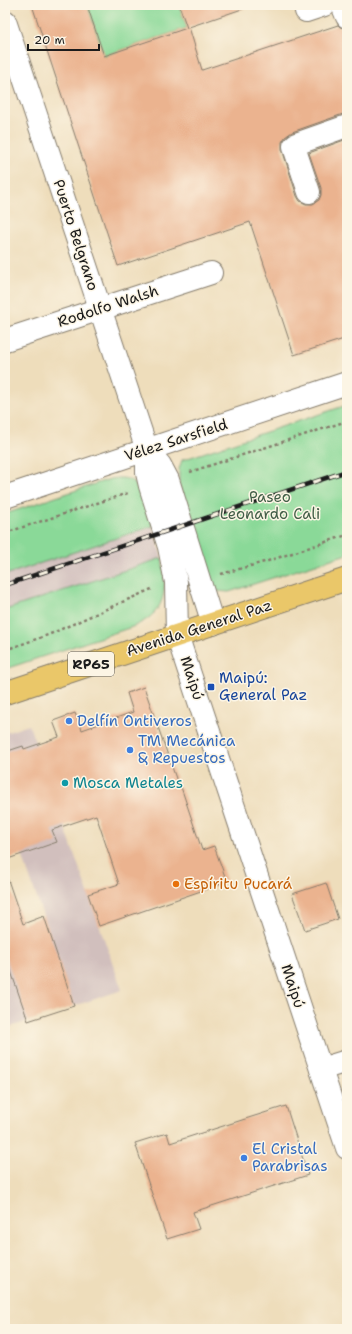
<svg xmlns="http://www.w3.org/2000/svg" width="352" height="1334" viewBox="0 0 352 1334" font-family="'Shantell Sans',sans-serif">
  <rect width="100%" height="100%" fill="#fcf5e5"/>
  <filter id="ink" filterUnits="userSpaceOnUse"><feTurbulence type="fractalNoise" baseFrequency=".025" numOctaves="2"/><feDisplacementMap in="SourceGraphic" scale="8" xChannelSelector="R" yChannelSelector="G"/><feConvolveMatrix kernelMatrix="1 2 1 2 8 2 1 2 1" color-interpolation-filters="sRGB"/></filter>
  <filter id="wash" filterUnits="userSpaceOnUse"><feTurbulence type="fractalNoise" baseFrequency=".012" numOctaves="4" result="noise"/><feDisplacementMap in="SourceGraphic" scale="16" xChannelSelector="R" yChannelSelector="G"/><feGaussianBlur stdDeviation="0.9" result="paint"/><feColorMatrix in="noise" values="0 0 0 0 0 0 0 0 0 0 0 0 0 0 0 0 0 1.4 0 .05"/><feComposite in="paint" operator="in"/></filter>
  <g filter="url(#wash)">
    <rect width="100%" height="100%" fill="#edb"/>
    <g fill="#d1bfbd">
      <path d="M153 526 162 558 5 610V575Z"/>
      <path d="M29 725 122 990 74 1006 5 805V733Z"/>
      <path d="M5 954 28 1021 5 1029Z"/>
    </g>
    <g fill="#8ad998" stroke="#537a5a">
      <path d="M87 5H179L187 28 104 56Z"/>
      <path d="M347 405V554L229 592 216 591 208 582 179 484V469L182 460Z"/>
      <path d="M118 478C122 478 126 478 130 480 142 487 148 514 153 526L5 575V514L110 479Z"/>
      <path d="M162 558C167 591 167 613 132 627L5 669V610Z"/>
    </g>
    <g id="blocks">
      <g fill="#ebb38f">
        <path d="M32 5H87L104 56 187 28 179 5H244L245 8 189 27 202 70 338 25 340 27 347 29V114H343L292 132 285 137 282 142V149L297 196 300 201 306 204H313L319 200 321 195V188L309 153 347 139V338L294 355 250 222 118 266Z"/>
        <path d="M144 687 179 787H181L202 850 214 846 227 882 99 926 88 894 119 884 96 815 52 830 57 842 5 860V752L23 746 24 749 59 737 53 721 75 713 82 730 133 712 127 693Z"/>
        <path d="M8 880 23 924 44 916 74 1006 28 1021 5 954V881Z"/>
        <path d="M326 883 338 919 305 930 292 894Z"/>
        <path d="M286 1106 308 1175 193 1212 199 1229 167 1239 135 1143 167 1133 170 1143Z"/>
      </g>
    </g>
  </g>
  <g filter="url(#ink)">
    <use href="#blocks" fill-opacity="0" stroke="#857c6c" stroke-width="1"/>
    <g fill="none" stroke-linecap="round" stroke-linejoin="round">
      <defs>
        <g id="minor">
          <path d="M342 5 347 17"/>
          <path d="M306 11 324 5"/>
          <path d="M5 21 147 450V473L150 486 169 547 176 582 177 635 347 1148"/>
          <path d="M309 192 295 150 294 146 296 144 347 126"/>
          <path d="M5 340 211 273"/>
          <path d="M147 450 160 465 168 480 213 624"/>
          <path d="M5 497 347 383"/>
          <path d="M321 1069 347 1061"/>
        </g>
        <path id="major" d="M5 693 347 579"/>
      </defs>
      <use href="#minor" stroke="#857c6c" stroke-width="24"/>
      <use href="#major" stroke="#857c6c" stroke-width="24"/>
      <g stroke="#857c6c" stroke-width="2.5" stroke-dasharray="3 3" stroke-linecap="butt">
        <path d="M190 472 347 421"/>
        <path d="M5 533 128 493"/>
        <path d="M221 574 268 561 347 535"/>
        <path d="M5 650 48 635 154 588"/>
      </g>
      <use href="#minor" stroke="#fff" stroke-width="22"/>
      <use href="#major" stroke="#eac769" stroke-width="22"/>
      <defs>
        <path id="rail" d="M5 585 347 471"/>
      </defs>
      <use href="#rail" stroke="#1c1c1c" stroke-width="4.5"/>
      <use href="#rail" stroke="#fcf5e5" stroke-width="3" stroke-dasharray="9" stroke-linecap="butt"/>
    </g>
  </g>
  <rect fill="#1a4fb4" stroke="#fcf5e5" stroke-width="1.5" x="207" y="683" width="8" height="8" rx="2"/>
  <g fill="#3f7fe0" stroke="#fcf5e5" stroke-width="1.5">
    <circle cx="69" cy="721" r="4"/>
    <circle cx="130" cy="750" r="4"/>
    <circle cx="244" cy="1158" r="4"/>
  </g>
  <circle fill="#0f9aa8" stroke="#fcf5e5" stroke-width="1.5" cx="65" cy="783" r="4"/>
  <circle fill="#e8710a" stroke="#fcf5e5" stroke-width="1.5" cx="176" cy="884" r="4"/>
  <g text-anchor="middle" stroke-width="3" stroke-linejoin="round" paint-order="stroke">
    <rect fill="#fcf5e5" stroke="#5f5d58" stroke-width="1" x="68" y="652" width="46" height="24" rx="3"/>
    <g font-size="14" font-weight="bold" fill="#1c1c1c">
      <text x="91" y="669">RP65</text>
    </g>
    <g font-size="15" fill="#1c1c1c" stroke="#fcf5e5">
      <text transform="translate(76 235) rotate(72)" y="5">Puerto Belgrano</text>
      <text transform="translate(108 306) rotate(-18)" y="5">Rodolfo Walsh</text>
      <text transform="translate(176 440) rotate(-18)" y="5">Vélez Sarsfield</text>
      <text transform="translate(199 628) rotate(-18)" y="5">Avenida General Paz</text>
      <text transform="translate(192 678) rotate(72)" y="5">Maipú</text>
      <text transform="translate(293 986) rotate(72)" y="5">Maipú</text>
    </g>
    <g font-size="15" fill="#425e47" stroke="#fcf5e5">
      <text x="270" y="502">Paseo<tspan x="270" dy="17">Leonardo Cali</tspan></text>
    </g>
    <g font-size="15" fill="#164399" stroke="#fcf5e5" text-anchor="start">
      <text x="219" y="683">Maipú:<tspan x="219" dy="17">General Paz</tspan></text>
    </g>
    <g font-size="15" fill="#366cbe" stroke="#fcf5e5" text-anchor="start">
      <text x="77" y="726">Delfín Ontiveros</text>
      <text x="138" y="746">TM Mecánica<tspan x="138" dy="17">&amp; Repuestos</tspan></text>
      <text x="252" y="1154">El Cristal<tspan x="252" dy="17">Parabrisas</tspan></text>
    </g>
    <g font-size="15" fill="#0d838f" stroke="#fcf5e5" text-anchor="start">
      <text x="73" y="788">Mosca Metales</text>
    </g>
    <g font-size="15" fill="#c56008" stroke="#fcf5e5" text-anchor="start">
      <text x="184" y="889">Espíritu Pucará</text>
    </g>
  </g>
  <rect width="352" height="1334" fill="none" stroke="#fcf5e5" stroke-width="20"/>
  <path d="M28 44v6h71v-6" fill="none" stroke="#1c1c1c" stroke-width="2"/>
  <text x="34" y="44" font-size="12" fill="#1c1c1c" stroke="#fcf5e5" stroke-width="3" paint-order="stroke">20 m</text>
</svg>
